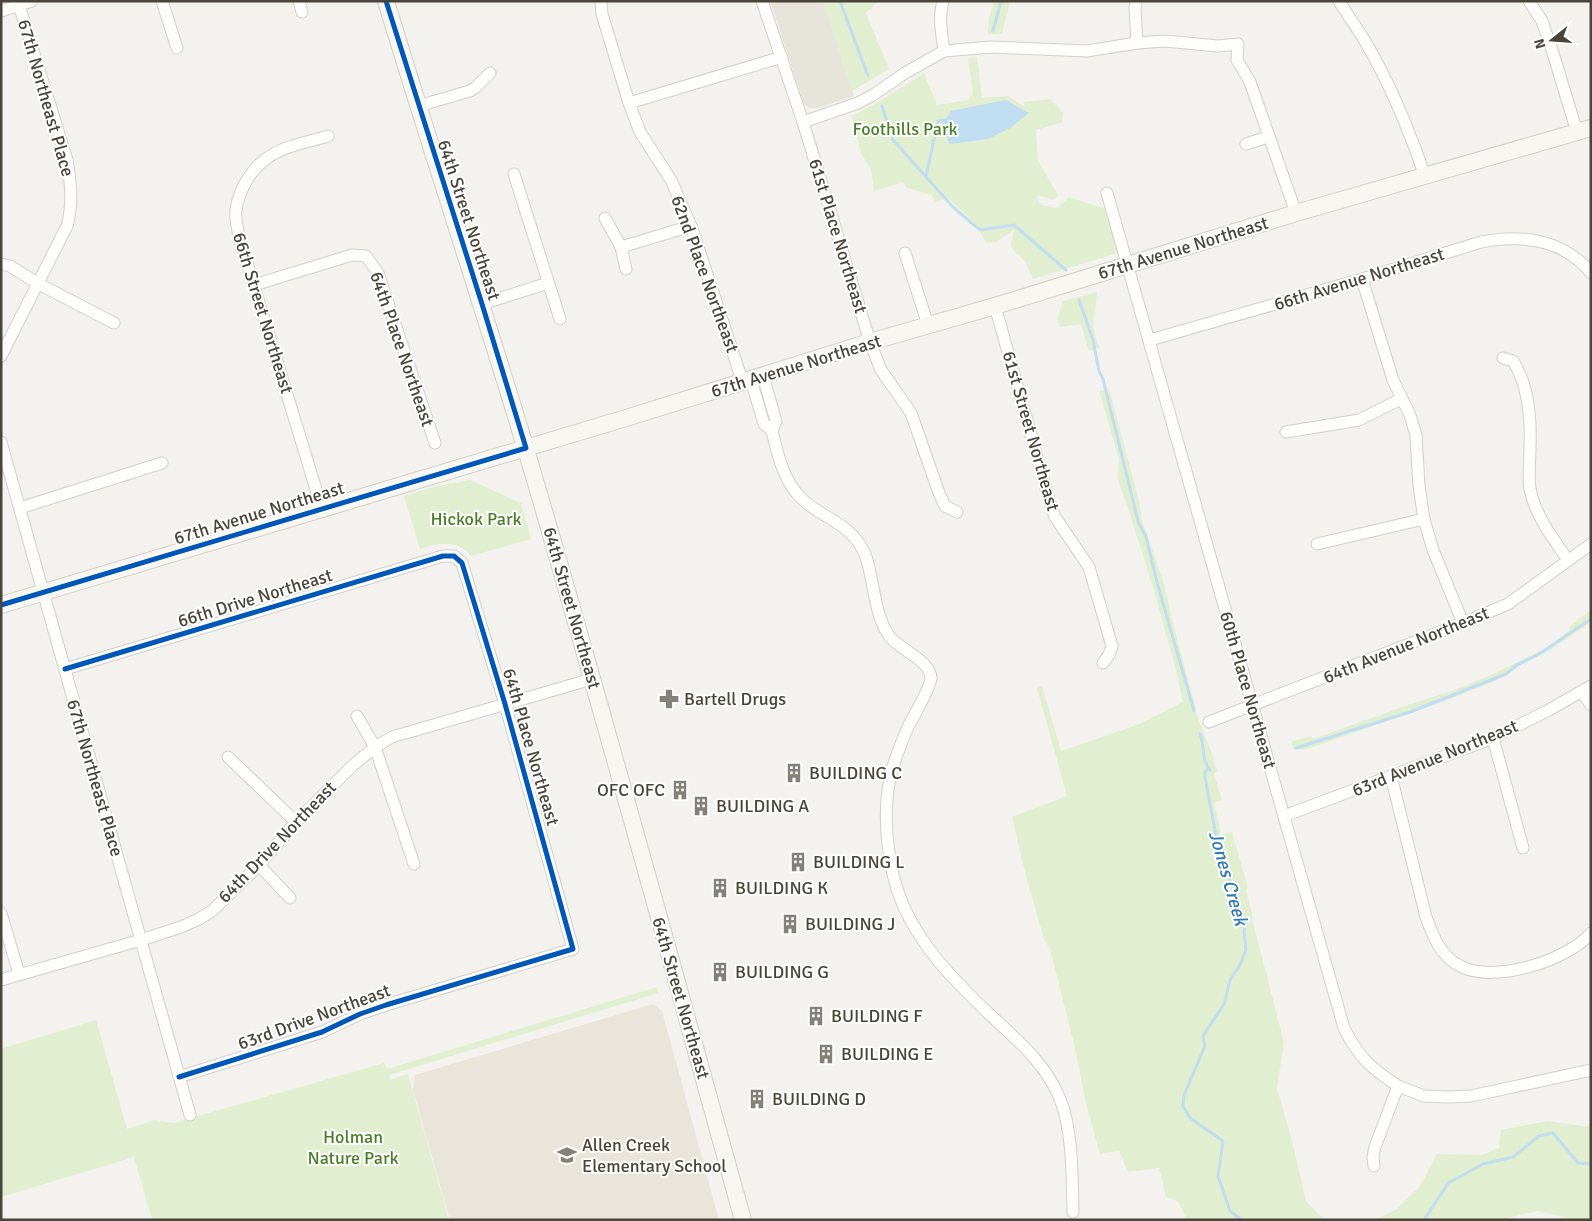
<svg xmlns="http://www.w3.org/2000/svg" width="1592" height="1221" viewBox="0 0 1592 1221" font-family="Signika,sans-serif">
  <rect width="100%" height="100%" fill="#f4f2ee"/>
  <path fill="#e7e4dc" d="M770 1H823L854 96 818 108H810L804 104Z"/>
  <path fill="#eae5da" d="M653 1004 662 1011 719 1220H450L413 1090 415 1075Z"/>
  <g fill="#e1eecf">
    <path d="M823 1H878L866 13 889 69 852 91Z"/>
    <path d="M994 1H1010L1002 34H988L989 18Z"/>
    <path d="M977 57 982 98 1008 96 1025 107 1023 102 1050 99 1063 113 1062 121 1063 122 1036 130 1038 161 1059 196 1053 200 1038 195 1037 198 1041 205 1057 208 1069 197 1109 210 1127 250 1033 279 1025 261 1015 252 1011 245 1014 230 996 242 986 243 977 225 948 198 936 202 931 195 907 188 903 182 874 191 871 170 861 153 852 116 880 101 924 73 937 105 968 100 973 93 968 58Z"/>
    <path d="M1097 292 1093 327 1099 348 1089 351 1081 324 1060 327 1057 318 1063 301Z"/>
    <path d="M1109 389 1140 505 1141 518 1163 580 1170 609V612L1199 721 1212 754 1217 771 1214 774 1222 800 1214 803 1221 835 1232 832 1248 888 1246 890 1253 918 1252 919 1284 1042 1277 1088 1292 1141 1306 1201 1324 1220H1187L1178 1201 1166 1197 1159 1168 1128 1172 1119 1151 1100 1154 1086 1103 1074 1044 1050 949 1044 939 1027 880 1012 817 1067 796 1037 688 1042 686 1061 751 1137 725 1183 702 1173 659 1154 591 1129 511 1118 480 1119 459 1099 391Z"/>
    <path d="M470 480 521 503 531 539 471 556C456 539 439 543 420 549L404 496 437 486Z"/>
    <path d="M1591 610V622L1550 650 1518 666 1510 673 1495 681 1445 701 1310 748 1294 750 1291 742 1311 736 1313 739 1408 705 1452 691 1489 676 1549 647 1569 630 1570 626Z"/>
    <path d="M657 987 658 993 389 1075 390 1080 408 1074 449 1220H152L134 1157 1 1197V1049L96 1020 127 1129 154 1120 174 1123 384 1063 387 1069Z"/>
    <path d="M1547 1121 1591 1127V1220H1577L1538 1211 1507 1218 1505 1220H1375L1397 1209 1420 1186 1437 1154 1482 1155 1499 1148 1501 1130Z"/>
  </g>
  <path fill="#c0ddf1" d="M1006 100 1029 113 1010 128 988 139 950 144 941 126 951 111Z"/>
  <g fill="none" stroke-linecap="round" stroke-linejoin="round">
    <g stroke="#c0ddf1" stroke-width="3">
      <path d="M840 1 868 76"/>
      <path d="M993 31 1001 1"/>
      <path d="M882 106 893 140 953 207 980 230 1014 225 1066 270"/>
      <path d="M926 176 938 121 947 120"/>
      <path d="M1079 300 1093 340 1099 371 1103 379 1138 521 1146 537 1158 586 1194 711"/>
      <path d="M1200 734C1205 746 1201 759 1210 770"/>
      <path d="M1296 748 1410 712 1506 674 1517 665 1539 654 1591 619"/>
      <path d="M1208 768 1205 772V777L1215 831 1223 853 1230 880 1236 890 1238 904 1246 925 1244 931 1246 950 1239 967 1230 980 1224 1004 1203 1036 1205 1046 1184 1095 1183 1106 1190 1118 1223 1141 1218 1176 1230 1211 1242 1220"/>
      <path d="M1424 1220 1448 1183 1483 1164 1513 1157 1539 1136 1553 1133 1578 1163 1591 1164"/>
    </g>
    <defs>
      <g id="street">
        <path d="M162 1 177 48"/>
        <path d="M299 1 302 12"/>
        <path d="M601 1 602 14 629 103 640 132 671 180 691 226 743 383"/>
        <path d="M762 1 803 122 870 342 881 370 911 413 939 493 945 506 957 512"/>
        <path d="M943 1C938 17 942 35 944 51"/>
        <path d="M1136 1 1135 8 1137 43"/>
        <path d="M1339 1C1348 16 1358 29 1366 43 1391 85 1409 130 1425 176"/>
        <path d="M1529 1 1542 21 1553 53 1577 132"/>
        <path d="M1 11 32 1"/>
        <path d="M629 103 782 57"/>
        <path d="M418 106 470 91 476 87 490 73"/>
        <path d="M803 122 858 103 873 95 905 73 944 51 991 47 1087 51 1137 43 1165 41 1218 46 1238 44 1237 60 1250 82 1296 213"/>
        <path d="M1246 144 1268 137"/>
        <path d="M514 174 560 319"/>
        <path d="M1107 193 1344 1028C1358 1057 1372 1069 1398 1086L1375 1147 1373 1157 1374 1166"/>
        <path d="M605 218 621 247 626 269"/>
        <path d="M621 247 691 226"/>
        <path d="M905 253 928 325"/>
        <path d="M1 264 10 266 37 283 114 323"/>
        <path d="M1362 279 1393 380 1410 415 1416 435 1419 486 1424 519 1433 550 1463 623"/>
        <path d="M254 285 352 255 366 256 378 273 435 443"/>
        <path d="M482 304 548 283"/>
        <path d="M995 306 1050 503 1055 517 1089 567 1112 646 1109 655 1103 663"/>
        <path d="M1150 340 1362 279 1481 242C1520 234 1564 239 1591 273"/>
        <path d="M1 356 67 226C73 204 71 183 67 160L19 5"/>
        <path d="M1503 358 1513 361C1529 386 1531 418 1530 447 1530 461 1528 475 1530 489 1535 515 1553 539 1568 560"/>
        <path d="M751 380 764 424 772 431 776 421 763 376"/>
        <path d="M772 431C778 455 783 480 801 498 822 519 851 522 865 554 874 578 874 617 890 637 900 650 930 660 931 678 931 687 913 717 908 727 902 741 896 756 892 770 881 809 887 868 903 905 922 948 954 980 987 1012 1015 1038 1046 1063 1060 1099 1073 1131 1072 1177 1073 1212"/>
        <path d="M1286 432 1359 420 1401 399"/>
        <path d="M1 442 190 1115"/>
        <path d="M20 508 162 463"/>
        <path d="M322 509 240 240C238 231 235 220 236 210 239 189 252 167 270 156 287 145 309 142 328 136"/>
        <path d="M1317 544 1424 519"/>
        <path d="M65 669 443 556H454L462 563 505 704 573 949 386 1005 360 1014 322 1032 179 1077"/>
        <path d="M1582 692 1591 705"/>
        <path d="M357 716 375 747 414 864"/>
        <path d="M1209 722 1463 623 1508 604 1591 544"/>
        <path d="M1493 738 1523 848"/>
        <path d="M228 757 296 822"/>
        <path d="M1391 776 1426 917C1433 936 1440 956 1460 966 1493 984 1567 961 1591 933"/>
        <path d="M1284 816 1493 738 1547 711 1591 686"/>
        <path d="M259 865 290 898"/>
        <path d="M1 913 19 974"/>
        <path d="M1 980 141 940 181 927 199 919 213 910 259 865 296 822 352 766 375 747 392 737 592 679"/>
        <path d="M1398 1086 1424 1096 1448 1097 1471 1096 1591 1070"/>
      </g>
      <g id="secondary">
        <path d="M386 1C431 150 480 297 525 446 601 703 671 962 743 1220"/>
        <path d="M1 605 626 418 870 342 995 306 1296 213 1591 128"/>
      </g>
    </defs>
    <use href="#street" stroke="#d2d0cb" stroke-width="13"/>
    <use href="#secondary" stroke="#d3cfc5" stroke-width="18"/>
    <use href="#street" stroke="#fdfdfc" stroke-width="11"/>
    <use href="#secondary" stroke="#f7f6f1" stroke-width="16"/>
    <defs>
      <g id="cycleway">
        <path d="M1 605 526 448 482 304 386 1"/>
        <path d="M65 669 443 556H454L462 563 505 704 573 949 386 1005 360 1014 322 1032 179 1077"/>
      </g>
    </defs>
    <use href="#cycleway" stroke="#fff" stroke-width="8"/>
    <use href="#cycleway" stroke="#0057b8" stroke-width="5"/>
  </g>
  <defs>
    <symbol id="pharmacy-bare" viewBox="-9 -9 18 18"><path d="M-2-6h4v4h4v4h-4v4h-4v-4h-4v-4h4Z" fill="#868178" stroke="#fff" stroke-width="2.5" paint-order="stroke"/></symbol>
    <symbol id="building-bare" viewBox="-9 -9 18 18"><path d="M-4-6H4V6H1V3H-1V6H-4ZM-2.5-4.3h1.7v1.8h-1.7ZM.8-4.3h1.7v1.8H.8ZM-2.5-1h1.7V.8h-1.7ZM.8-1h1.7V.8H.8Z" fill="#868178" stroke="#fff" stroke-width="2.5" paint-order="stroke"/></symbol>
    <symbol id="school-bare" viewBox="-9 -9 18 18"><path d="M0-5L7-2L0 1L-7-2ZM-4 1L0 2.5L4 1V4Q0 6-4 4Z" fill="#868178" stroke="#fff" stroke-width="2.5" paint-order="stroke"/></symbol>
  </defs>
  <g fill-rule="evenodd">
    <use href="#pharmacy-bare" x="655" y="685" width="28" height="28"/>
    <use href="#building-bare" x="780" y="759" width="28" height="28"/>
    <use href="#building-bare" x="666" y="776" width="28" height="28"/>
    <use href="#building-bare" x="687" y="792" width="28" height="28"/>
    <use href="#building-bare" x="784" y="848" width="28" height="28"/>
    <use href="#building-bare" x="706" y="874" width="28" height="28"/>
    <use href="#building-bare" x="776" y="910" width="28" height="28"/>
    <use href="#building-bare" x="706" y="958" width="28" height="28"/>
    <use href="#building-bare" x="802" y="1002" width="28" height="28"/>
    <use href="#building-bare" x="812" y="1040" width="28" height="28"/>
    <use href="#building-bare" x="743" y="1085" width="28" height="28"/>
    <use href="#school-bare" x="553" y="1141" width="28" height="28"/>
  </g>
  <g text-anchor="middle" stroke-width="4" stroke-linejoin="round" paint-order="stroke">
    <g font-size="18" fill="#4b4439" stroke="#fff">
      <text transform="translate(46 98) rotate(74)" y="6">67th Northeast Place</text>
      <text transform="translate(469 220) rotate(72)" y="6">64th Street Northeast</text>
      <text transform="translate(838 236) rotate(73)" y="6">61st Place Northeast</text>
      <text transform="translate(1183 248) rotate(-17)" y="6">67th Avenue Northeast</text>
      <text transform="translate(705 274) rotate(70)" y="6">62nd Place Northeast</text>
      <text transform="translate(1359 279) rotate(-17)" y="6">66th Avenue Northeast</text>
      <text transform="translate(263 313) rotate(73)" y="6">66th Street Northeast</text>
      <text transform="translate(402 349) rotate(71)" y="6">64th Place Northeast</text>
      <text transform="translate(796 366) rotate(-17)" y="6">67th Avenue Northeast</text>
      <text transform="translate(1031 431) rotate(74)" y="6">61st Street Northeast</text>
      <text transform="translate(259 513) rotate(-17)" y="6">67th Avenue Northeast</text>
      <text transform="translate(255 598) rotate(-17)" y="6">66th Drive Northeast</text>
      <text transform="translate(572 608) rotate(74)" y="6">64th Street Northeast</text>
      <text transform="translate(1406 645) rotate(-22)" y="6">64th Avenue Northeast</text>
      <text transform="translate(1248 690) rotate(74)" y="6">60th Place Northeast</text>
      <text transform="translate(531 747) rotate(74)" y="6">64th Place Northeast</text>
      <text transform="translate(1435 758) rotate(-22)" y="6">63rd Avenue Northeast</text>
      <text transform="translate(95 778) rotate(74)" y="6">67th Northeast Place</text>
      <text transform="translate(277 842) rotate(-46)" y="6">64th Drive Northeast</text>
      <text transform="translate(681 998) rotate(74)" y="6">64th Street Northeast</text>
      <text transform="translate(314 1017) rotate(-20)" y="6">63rd Drive Northeast</text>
    </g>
    <g font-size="18" fill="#4a7f2a" stroke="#fff">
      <text x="905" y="135">Foothills Park</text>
      <text x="476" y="525">Hickok Park</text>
      <text x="353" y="1143">Holman<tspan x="353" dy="21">Nature Park</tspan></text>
    </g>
    <g font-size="18" fill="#4b4439" stroke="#fff" text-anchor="start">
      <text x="684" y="705">Bartell Drugs</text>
      <text x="809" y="779">BUILDING C</text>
      <text x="665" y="796" text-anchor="end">OFC OFC</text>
      <text x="716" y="812">BUILDING A</text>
      <text x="813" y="868">BUILDING L</text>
      <text x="735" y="894">BUILDING K</text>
      <text x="805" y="930">BUILDING J</text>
      <text x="735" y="978">BUILDING G</text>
      <text x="831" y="1022">BUILDING F</text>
      <text x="841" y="1060">BUILDING E</text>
      <text x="772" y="1105">BUILDING D</text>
      <text x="582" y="1151">Allen Creek<tspan x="582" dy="21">Elementary School</tspan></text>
    </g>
    <g font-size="19" font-style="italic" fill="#2e7ab2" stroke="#fff">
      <text transform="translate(1229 878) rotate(74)" y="7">Jones Creek</text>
    </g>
  </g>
  <rect width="1592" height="1221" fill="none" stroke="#4b4439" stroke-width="5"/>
  <g transform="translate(1552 40) rotate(253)" stroke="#ffffff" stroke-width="4" paint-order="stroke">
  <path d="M0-4L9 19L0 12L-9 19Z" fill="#4b4439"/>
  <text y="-8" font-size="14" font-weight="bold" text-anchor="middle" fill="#4b4439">N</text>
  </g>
</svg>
